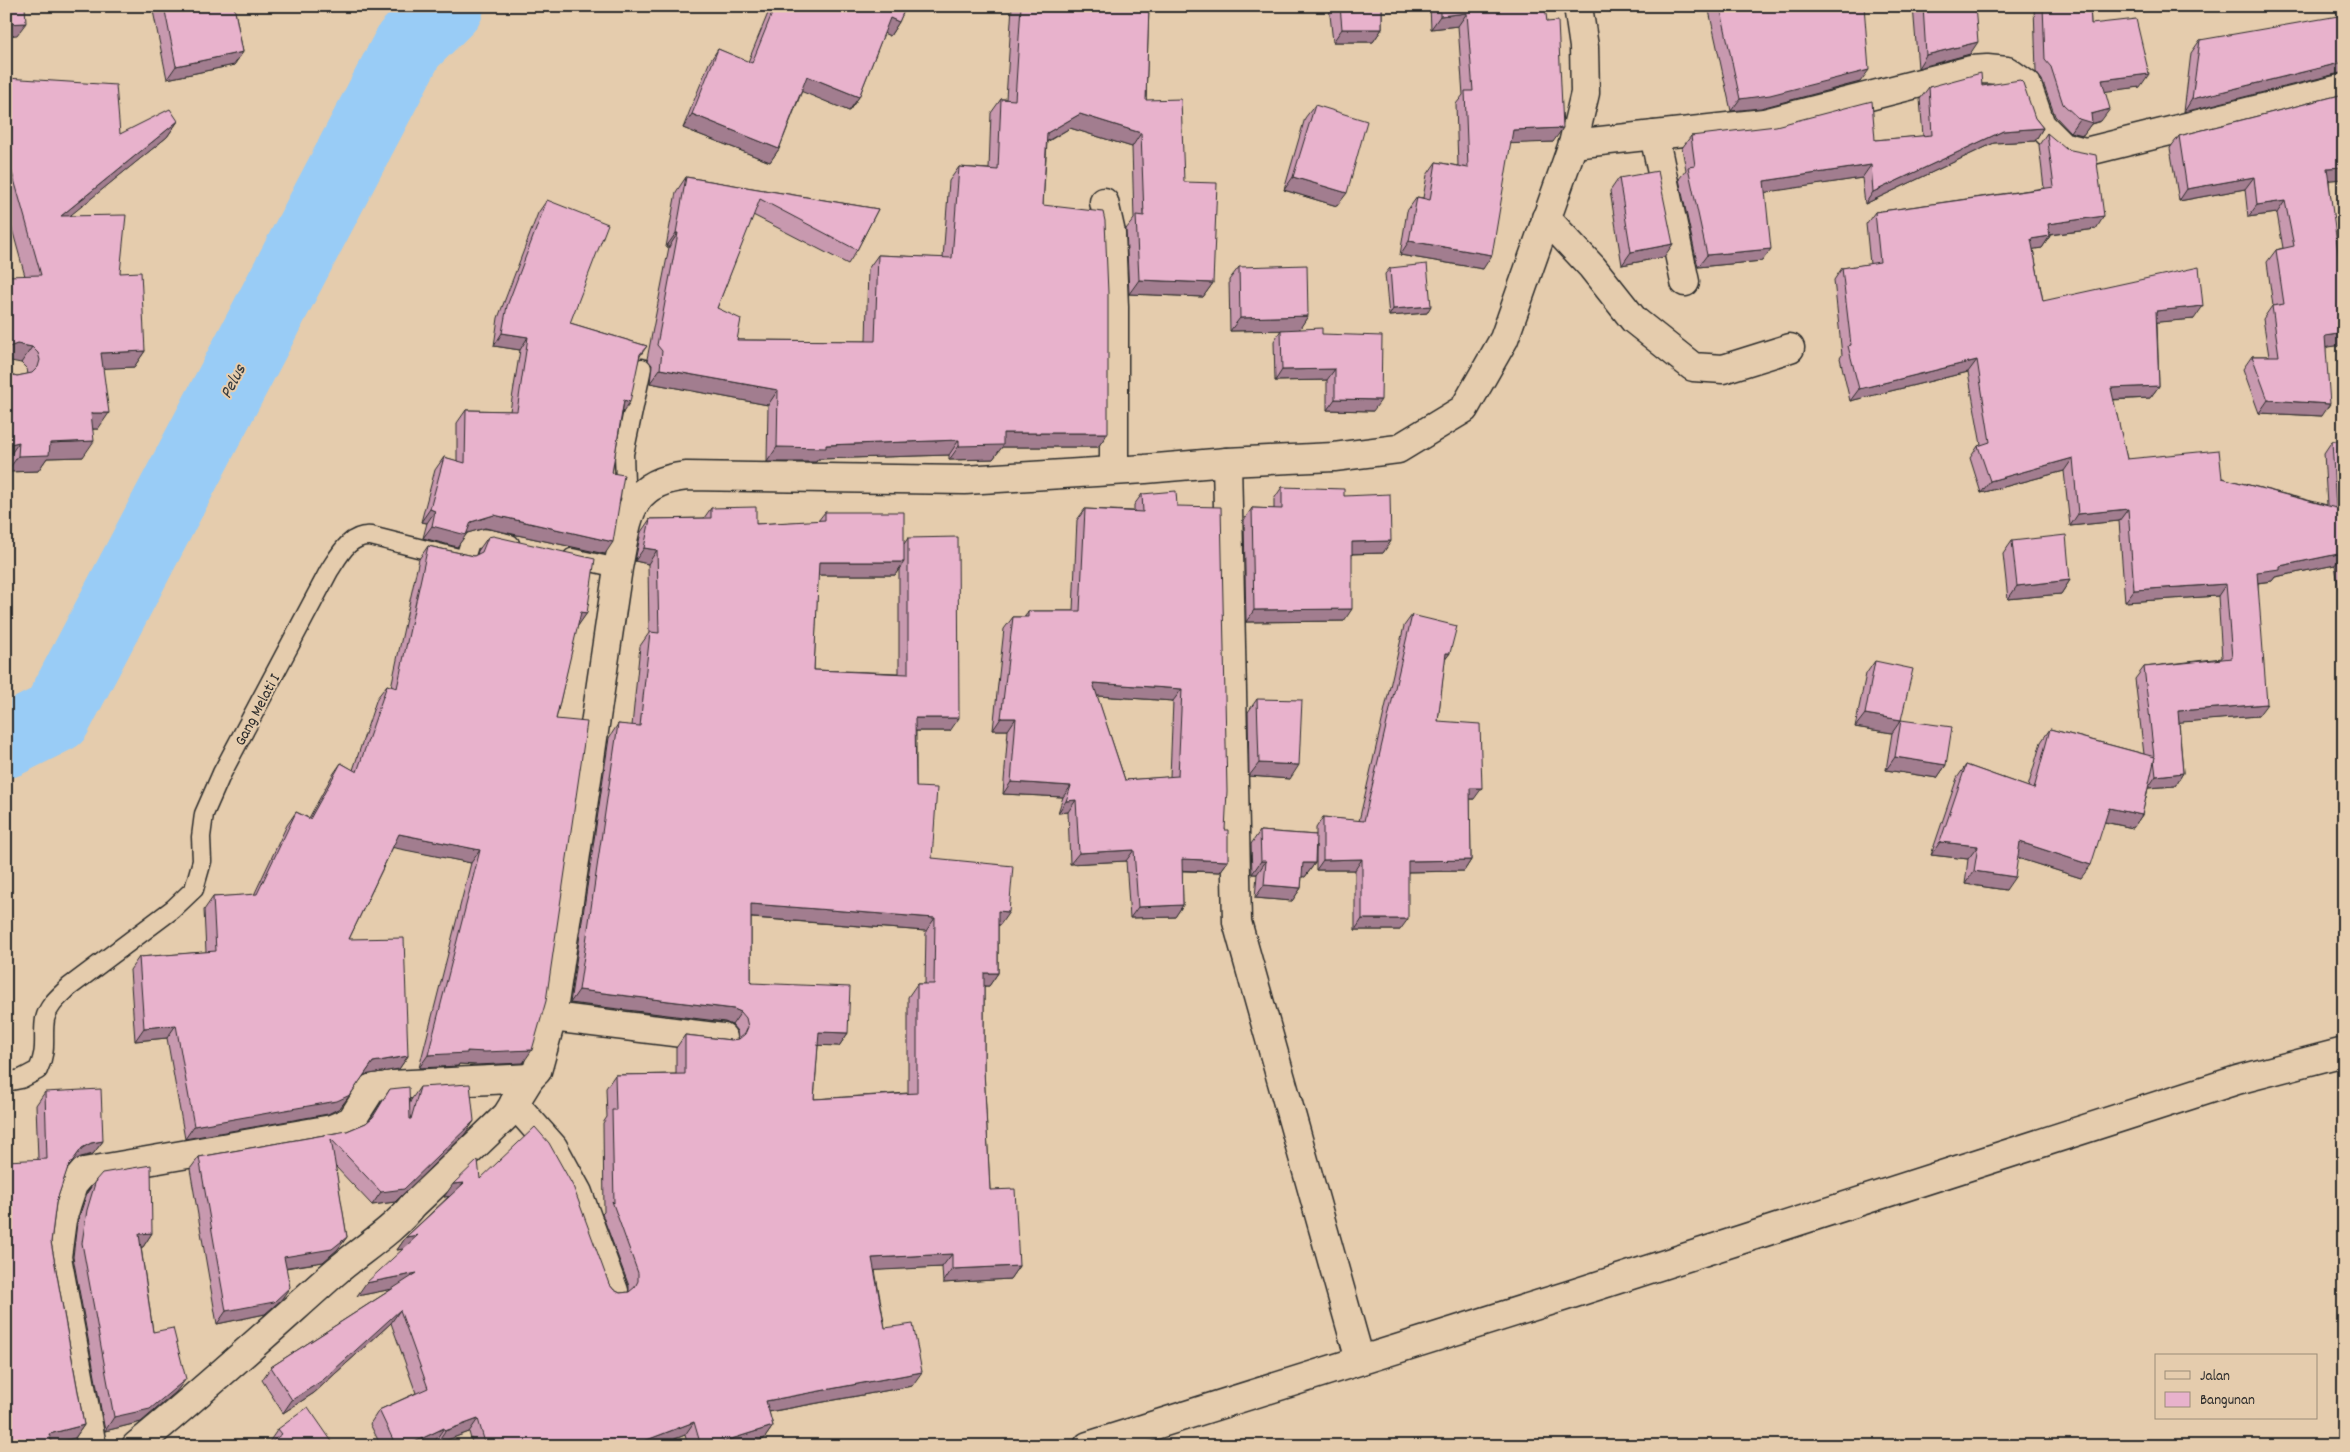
<svg xmlns="http://www.w3.org/2000/svg" width="2350" height="1452" viewBox="0 0 2350 1452" font-family="Dekko,sans-serif">
  <rect width="100%" height="100%" fill="#e5ccad"/>
  <filter id="ink" filterUnits="userSpaceOnUse"><feTurbulence type="fractalNoise" baseFrequency=".02" numOctaves="2"/><feDisplacementMap in="SourceGraphic" scale="10" xChannelSelector="R" yChannelSelector="G"/><feConvolveMatrix kernelMatrix="1 2 1 2 8 2 1 2 1" color-interpolation-filters="sRGB"/></filter>
  <g filter="url(#ink)">
    <g fill="none" stroke-linecap="round" stroke-linejoin="round">
      <path stroke="#99ccf6" stroke-width="72" d="M6 742 56 717 409 45 448 6"/>
      <defs>
        <g id="lane">
          <path d="M633 504 625 482 624 454 642 368"/>
          <path d="M572 558 618 568"/>
          <path d="M6 1082 21 1079 38 1070C48 1049 42 1038 45 1019 48 1005 60 996 69 987L173 909 194 889 202 861 201 837 204 814 222 773 329 571C339 556 349 534 371 536L462 559 465 558 470 542C482 534 498 541 510 544"/>
        </g>
        <g id="street">
          <path d="M1654 135 1685 282"/>
          <path d="M1573 144 1764 123 1971 70 1987 69 2007 71 2027 85 2041 125 2062 146 2085 152 2344 88"/>
          <path d="M1104 202 1111 233 1114 307V470"/>
          <path d="M1546 218 1592 267 1634 320 1693 367 1723 369 1790 348"/>
          <path d="M1227 462 1237 922 1360 1360"/>
          <path d="M552 1017 723 1038"/>
          <path d="M514 1103 553 1147 578 1193 614 1291"/>
          <path d="M92 1446 57 1257 62 1220 67 1203 73 1185 84 1172 332 1129 351 1121 372 1088 391 1085 530 1078"/>
          <path d="M1088 1446 1569 1295 2237 1080 2344 1052"/>
        </g>
        <path id="secondary" d="M136 1446C204 1391 268 1332 333 1274 359 1251 392 1232 413 1205L507 1115 530 1078 537 1071 552 1017 618 568C628 518 627 482 687 476L965 480 1145 469 1227 462 1334 457 1398 449 1464 409 1504 339 1573 144 1585 93 1584 47 1578 6"/>
      </defs>
      <use href="#lane" stroke="#2b2b2b" stroke-width="21"/>
      <use href="#street" stroke="#2b2b2b" stroke-width="31"/>
      <use href="#secondary" stroke="#2b2b2b" stroke-width="31"/>
      <use href="#lane" stroke="#e5ccad" stroke-width="18"/>
      <use href="#street" stroke="#e5ccad" stroke-width="28"/>
      <use href="#secondary" stroke="#e5ccad" stroke-width="28"/>
    </g>
    <g fill="#c899af" stroke="#2b2b2b" fill-rule="evenodd">
      <path d="M152 6H234L243 52 234 65 167 79Z"/>
      <path d="M771 6H906L899 22 890 36 884 33 859 97 849 111 802 91 779 149 770 162 683 128 709 63 718 49 748 62Z"/>
      <path d="M1012 6H1149L1146 100 1184 182 1213 283 1203 297 1129 294 1126 229 1134 219 1132 147 1070 128 1047 142 1043 205 1108 433 1098 447H1002L993 459 949 460V455L818 459 816 462H767L768 405 650 383 652 365 647 359 669 247H666L676 192 686 177 878 209 857 250 848 264 753 215 717 308 737 340 866 341 868 269 878 255 943 258 949 181 959 167 989 169 991 113 1001 99H1006Z"/>
      <path d="M1329 6H1382V29L1373 42H1333Z"/>
      <path d="M1430 6H1545L1553 142 1510 143 1483 269 1400 255 1407 211 1417 197 1423 198 1427 175 1436 162 1458 166 1456 104 1463 95 1458 26 1431 29Z"/>
      <path d="M1708 6H1864L1860 82 1761 108 1731 111Z"/>
      <path d="M1913 6H1975L1970 54 1918 68Z"/>
      <path d="M2034 6H2090L2091 24 2140 87 2105 91 2101 121 2091 124 2083 135 2070 132 2055 116 2042 80 2036 72Z"/>
      <path d="M2200 40 2340 73 2184 112 2191 53Z"/>
      <path d="M6 78 120 134 178 121 167 137 69 216 120 273 145 351 134 367 103 368 98 429H93L83 457 47 458 38 471 7 472 8 458H6V371L10 374 17 376 28 374 27 369 21 363 25 276 6 207Z"/>
      <path d="M1982 86 2035 118 2043 128 2035 141 1994 143 1865 204 1862 178 1765 192 1762 261 1698 267 1679 179 1686 170 1682 148 1691 136 1875 140 1923 136 1920 99 1929 87Z"/>
      <path d="M2344 94V179L2329 180 2342 345 2326 347 2322 416 2259 413 2243 369 2252 356H2269L2263 319 2272 306H2273L2267 262 2276 250 2283 248 2277 213 2248 217 2245 189 2179 201 2170 148 2179 136Z"/>
      <path d="M1315 105 1337 206 1284 190 1305 118Z"/>
      <path d="M2047 133 2096 229 2050 235V236L2042 248 2033 249 2043 301 2194 319 2157 322 2159 386 2150 398 2113 400 2127 459 2222 478 2327 505 2324 453 2332 441H2344V622L2335 565 2275 577 2272 581 2258 583V716L2179 722 2183 773 2175 786 2148 788 2142 815 2133 828 2104 822 2081 878 2018 858 2006 890 1965 884 1968 859 1931 855 1957 778 1966 765 2028 787 2041 742 2050 729 2144 754 2135 679 2144 667 2222 658 2218 596 2125 602 2119 521 2070 526 2064 471 1981 493 1970 458 1978 446 1981 445 1968 372 1850 401 1840 358 1842 355 1834 280 1842 268 1870 264 1866 224 1875 212 2044 188 2039 145Z"/>
      <path d="M1619 178 1664 257 1622 265 1610 191Z"/>
      <path d="M547 200 570 323 647 346 640 356 622 413 612 473 605 554 485 528 467 533 457 547 423 538 427 523 421 522 435 470 444 457 457 461V423L466 410 510 411 520 350 494 346 498 318 538 213Z"/>
      <path d="M1239 267 1308 316 1299 329 1322 334 1373 411 1327 410V380L1275 381 1274 341 1281 330 1230 331 1229 280Z"/>
      <path d="M1390 268 1427 313 1389 316 1385 274Z"/>
      <path d="M1282 487 1344 496 1391 541 1383 553 1352 554 1344 621 1246 622 1244 520 1252 508 1274 509V499Z"/>
      <path d="M1142 494 1177 506 1225 830 1228 861 1220 872 1182 871 1183 905 1175 917 1130 918 1126 861 1070 864 1068 812 1058 813 1063 797 1003 794 1008 730H993L1004 629 1013 617H1025L1028 611H1073L1077 520 1085 509 1134 511V505ZM1097 696 1173 701 1170 777 1125 780Z"/>
      <path d="M711 508 756 524 818 521 825 512 904 544 908 538 950 731H916V787L932 858 1000 925H998V973L989 986H984V1070L990 1190 1019 1266 1010 1279 943 1283 942 1267 875 1270 885 1328 912 1386 769 1412 773 1426 764 1439 742 1446H688L685 1435 657 1446H473L469 1432 436 1444 435 1441 425 1446H381L370 1424 379 1410 416 1393 391 1323 314 1393 283 1413 262 1380 271 1367 392 1289 357 1296 403 1249 397 1250 406 1237 449 1196 444 1197 480 1179 609 1284 614 1290 620 1293 629 1292V1286L602 1214 604 1212 603 1123 607 1117 606 1088 615 1075 676 1074V1048L685 1035 731 1040 738 1039 737 1031 732 1025 725 1022 570 1003 609 738 618 724 632 726 640 646 649 633 648 564 635 561 641 532 650 519 704 518ZM899 569V673L814 670 818 575H895ZM751 918 926 931 925 984H917L908 997V1093L814 1099 818 1045 839 1046 848 1033 751 983Z"/>
      <path d="M488 537 587 613 577 626 556 719 523 1063 476 1065 459 1064 458 1066 419 1068 471 863 393 847 349 939 408 1056 399 1069 364 1075 340 1108 328 1114 185 1139 167 1038 135 1041 130 970 139 957 206 952 204 910 213 897 254 895 287 825 296 812 309 818 332 776 341 763 353 770 377 698 387 685 391 687 419 559 428 546 474 556 477 555 478 551Z"/>
      <path d="M2012 541 2070 580 2061 594 2008 599 2003 554Z"/>
      <path d="M1412 615 1450 653 1445 659 1438 721 1474 799H1470L1471 860 1464 871 1408 872 1400 930H1355V870H1316V845L1315 863 1305 877 1302 876 1301 888 1292 901 1255 898 1257 874H1252L1251 844 1260 831 1316 835V828L1323 817 1359 821 1404 626Z"/>
      <path d="M1875 661 1901 720 1946 765 1937 778 1886 770 1892 733 1855 727 1866 674Z"/>
      <path d="M1257 699 1290 779 1249 776 1248 712Z"/>
      <path d="M420 1087 474 1121 465 1134 395 1202 372 1205 335 1166 347 1237 338 1249 323 1262 286 1268 281 1300 265 1314 217 1324 190 1169 199 1157 347 1131 366 1123 371 1118 390 1089 409 1105 411 1100Z"/>
      <path d="M45 1092 103 1141 93 1154 81 1157 73 1161 67 1169 56 1203 51 1242 84 1425 75 1438 52 1444 6 1446 38 1159 36 1105Z"/>
      <path d="M96 1180 152 1233 143 1247H141L153 1332 176 1392 141 1422 105 1431 73 1257 77 1223 87 1193Z"/>
      <path d="M278 1429 335 1446 267 1445Z"/>
    </g>
    <g fill="#a27d8f" stroke="#2b2b2b">
      <path d="M2186 6H2194L2184 9Z"/>
      <path d="M1467 13 1458 26 1431 29 1440 16Z"/>
      <path d="M890 18 899 22 890 36 881 32Z"/>
      <path d="M26 23 17 35 6 36V24Z"/>
      <path d="M1342 29H1382L1373 42H1333Z"/>
      <path d="M1978 42 1970 54 1918 68 1926 55Z"/>
      <path d="M243 52 234 65 167 79 176 66Z"/>
      <path d="M2344 62V73H2340L2184 112 2192 99Z"/>
      <path d="M1869 70 1860 82 1761 108 1731 111 1740 99Z"/>
      <path d="M2149 74 2140 87 2094 93 2102 80Z"/>
      <path d="M807 76 859 97 849 111 798 90Z"/>
      <path d="M2110 109 2101 121 2091 124 2083 135 2070 132 2079 119 2091 114Z"/>
      <path d="M692 114 779 149 770 162 683 128Z"/>
      <path d="M1080 114 1141 133 1132 147 1070 128 1037 147 1047 133Z"/>
      <path d="M178 121 167 137 50 232 61 216Z"/>
      <path d="M1563 128 1553 142 1503 144 1513 130Z"/>
      <path d="M2043 128 2035 141 1994 143 1865 204 1873 192 2003 131Z"/>
      <path d="M1871 165 1862 178 1755 194 1764 181Z"/>
      <path d="M2344 167V179L2319 181 2327 168Z"/>
      <path d="M1293 177 1347 193 1337 206 1284 190Z"/>
      <path d="M2254 177 2245 189 2179 201 2187 189Z"/>
      <path d="M2285 201 2277 213 2248 217 2257 205Z"/>
      <path d="M2104 216 2096 229 2040 236 2048 224Z"/>
      <path d="M676 233H678L669 247H666Z"/>
      <path d="M2050 236 2042 248 2023 251 2031 239Z"/>
      <path d="M1409 241 1492 255 1483 269 1400 255Z"/>
      <path d="M1673 244 1664 257 1622 265 1631 252Z"/>
      <path d="M1771 249 1762 261 1698 267 1707 255Z"/>
      <path d="M1139 280 1213 283 1203 297 1129 294Z"/>
      <path d="M1431 306 1427 313 1389 316 1393 309Z"/>
      <path d="M2203 306 2194 319 2148 323 2156 311Z"/>
      <path d="M1308 316 1299 330 1230 331 1240 318Z"/>
      <path d="M502 333 528 337 520 350 494 346Z"/>
      <path d="M2344 333V343L2342 345 2316 349 2325 336Z"/>
      <path d="M17 344 32 347 21 363 6 360V350L9 347Z"/>
      <path d="M145 351 134 367 90 369 101 353Z"/>
      <path d="M1977 360 1968 372 1850 401 1859 389Z"/>
      <path d="M660 369 778 390 768 405 650 383Z"/>
      <path d="M1335 369 1327 380 1275 381 1282 370Z"/>
      <path d="M2159 386 2150 398 2102 400 2111 388Z"/>
      <path d="M1335 399 1381 400 1373 411 1327 410Z"/>
      <path d="M624 400 630 402 622 414Z"/>
      <path d="M2268 400 2330 404 2322 416 2259 413Z"/>
      <path d="M91 413H109L98 429H80Z"/>
      <path d="M1003 433H1108L1098 447H1002L993 459 949 460 959 446Z"/>
      <path d="M959 440 949 455 818 459 816 462H767L777 447Z"/>
      <path d="M94 441 83 457 47 458 38 471 7 472 18 456 50 443Z"/>
      <path d="M19 442 8 458H6V445Z"/>
      <path d="M2073 458 2064 471 1981 493 1990 481Z"/>
      <path d="M430 509 435 511 427 523 421 522Z"/>
      <path d="M2128 509 2119 521 2070 526 2078 514Z"/>
      <path d="M494 515 613 542 605 554 485 528 464 534 466 535 457 547 423 538 432 526 471 522Z"/>
      <path d="M1391 541 1383 553 1344 554 1352 542Z"/>
      <path d="M644 548 657 550 648 564 635 561Z"/>
      <path d="M2343 553 2335 565 2275 577 2272 581 2248 584 2257 572 2280 566Z"/>
      <path d="M819 562H904L895 575H810Z"/>
      <path d="M2070 580 2061 594 2008 599 2017 586Z"/>
      <path d="M2226 584 2218 596 2125 602 2134 590Z"/>
      <path d="M1352 609 1344 621 1246 622 1254 610Z"/>
      <path d="M581 612 587 613 578 626 571 625Z"/>
      <path d="M1446 653H1450L1442 664Z"/>
      <path d="M1093 683 1182 689 1173 701 1084 695Z"/>
      <path d="M2267 704 2258 716 2170 723 2178 711Z"/>
      <path d="M1865 714 1901 720 1892 733 1855 727Z"/>
      <path d="M915 718H959L950 731H906Z"/>
      <path d="M1001 718H1016L1008 730H993Z"/>
      <path d="M1895 757 1946 765 1937 778 1886 770Z"/>
      <path d="M1259 763 1299 765 1290 779 1249 776Z"/>
      <path d="M2183 773 2175 786 2148 788 2156 776Z"/>
      <path d="M1011 782 1071 786 1063 797 1003 794Z"/>
      <path d="M1470 788H1482L1474 799H1462Z"/>
      <path d="M1076 800 1068 812 1058 813 1066 801Z"/>
      <path d="M2109 808 2142 815 2133 828 2100 821Z"/>
      <path d="M399 834 480 850 471 863 390 847Z"/>
      <path d="M1940 842 1978 846 1968 859 1931 855Z"/>
      <path d="M2020 842 2091 865 2081 878 2011 856Z"/>
      <path d="M1134 850 1126 861 1070 864 1079 853Z"/>
      <path d="M1182 859 1228 861 1220 872 1174 870Z"/>
      <path d="M1362 859 1355 870H1316L1323 860Z"/>
      <path d="M1471 860 1464 871 1400 872 1408 861Z"/>
      <path d="M1261 861H1266L1257 874H1252Z"/>
      <path d="M1303 863H1315L1305 877 1294 876Z"/>
      <path d="M1974 871 2015 877 2006 890 1965 884Z"/>
      <path d="M1264 885 1301 888 1292 901 1255 898Z"/>
      <path d="M751 904 935 918 926 931 742 917Z"/>
      <path d="M1183 905 1175 917 1130 918 1138 907Z"/>
      <path d="M998 911 1009 912 1000 925 989 924Z"/>
      <path d="M1362 919H1408L1400 930H1355Z"/>
      <path d="M984 973H998L989 986H975Z"/>
      <path d="M579 990 734 1009 741 1012 732 1025 725 1022 570 1003Z"/>
      <path d="M176 1025 167 1038 135 1041 144 1028Z"/>
      <path d="M819 1032 848 1033 839 1046 810 1045Z"/>
      <path d="M532 1050 523 1063 476 1065 459 1064 458 1066 419 1068 428 1055 467 1051Z"/>
      <path d="M408 1056 399 1069 364 1075 373 1062Z"/>
      <path d="M350 1095 340 1108 328 1114 185 1139 194 1126Z"/>
      <path d="M474 1121 465 1134 395 1202 372 1205 381 1192Z"/>
      <path d="M103 1141 93 1154 81 1157 73 1161 58 1180 82 1148 91 1143Z"/>
      <path d="M464 1183 455 1196 444 1197 453 1184Z"/>
      <path d="M152 1233 143 1247H130L139 1234Z"/>
      <path d="M418 1235 409 1248 397 1250 406 1237Z"/>
      <path d="M347 1237 338 1249 323 1262 275 1269 284 1257Z"/>
      <path d="M952 1254 942 1267 863 1271 872 1258Z"/>
      <path d="M1019 1266 1010 1279 943 1283 952 1269Z"/>
      <path d="M417 1273 408 1286 357 1296 366 1283Z"/>
      <path d="M290 1287 281 1300 265 1314 217 1324 226 1311Z"/>
      <path d="M400 1310 391 1323 314 1393 283 1413 292 1400Z"/>
      <path d="M922 1372 912 1386 757 1414 766 1401Z"/>
      <path d="M186 1379 176 1392 141 1422 105 1431 114 1417Z"/>
      <path d="M478 1419 469 1432 436 1444 445 1431Z"/>
      <path d="M694 1422 685 1435 657 1446H631Z"/>
      <path d="M84 1425 75 1438 44 1446 49 1434Z"/>
      <path d="M773 1426 764 1439 742 1446H709Z"/>
      <path d="M444 1428 435 1441 425 1446H406Z"/>
    </g>
    <g fill="#e8b2cc" stroke="#2b2b2b" fill-rule="evenodd">
      <path d="M6 6H25L26 23 6 24Z"/>
      <path d="M164 6H234L243 52 176 66Z"/>
      <path d="M775 6H906L899 22 890 18 859 97 807 76 779 149 692 114 718 49 752 63Z"/>
      <path d="M1021 6H1149L1146 100 1181 99 1184 182 1217 183 1213 283 1139 280 1136 215 1144 216 1141 133 1080 114 1047 133 1043 205 1103 212 1105 221 1108 293V433H1003V445L959 446V440L826 445V448L777 447 778 390 660 369 662 351 657 345 678 233H676L686 177 878 209 857 250 760 199 717 308 741 319 737 340 875 341 878 255 952 258 959 167 998 170 1001 99 1015 100Z"/>
      <path d="M1340 6H1382V29H1342Z"/>
      <path d="M1440 6H1545L1547 22 1558 21 1563 128 1513 130 1492 255 1409 241 1417 197 1430 200 1436 162 1468 168 1465 91H1473L1467 13 1440 16Z"/>
      <path d="M1720 6H1864L1869 70 1770 95 1740 99Z"/>
      <path d="M1923 6H1975L1978 42 1926 55Z"/>
      <path d="M2043 6H2090L2091 24 2136 19 2149 74 2102 80 2110 109 2091 114 2092 123 2079 119 2063 104 2051 67 2045 60Z"/>
      <path d="M2344 15V62L2192 99 2200 40Z"/>
      <path d="M1981 73 1982 86 2020 80 2023 83 2035 118 2043 128 2003 131 1873 192 1871 165 1764 181 1771 249 1707 255 1688 167 1695 166 1691 136 1776 126 1872 101 1875 140 1932 135 1929 87Z"/>
      <path d="M6 78 116 85 120 134 170 109 178 121 61 216 126 215 120 273 141 272 145 351 101 353 109 413H91L94 441 50 443 49 455 18 456 19 442 6 445V371L10 374 17 376 32 373 38 367 40 360 38 353 32 347 17 344 9 347 6 350V276L41 275 6 151Z"/>
      <path d="M2344 94V167L2327 168 2340 267 2344 266V333L2325 336 2330 404 2268 400 2252 356H2279L2272 306 2284 304 2276 250 2294 246 2285 201 2257 205 2254 177 2187 189 2179 136Z"/>
      <path d="M1315 105 1367 121 1347 193 1293 177Z"/>
      <path d="M2047 133 2066 149 2096 155 2104 216 2048 224 2050 236 2031 239 2043 301 2199 267 2203 306 2156 311 2159 386 2111 388 2127 459 2219 450 2222 478 2336 508 2332 441H2344V555L2343 553 2280 566V569L2257 572 2267 704 2178 711 2183 773 2156 776 2154 759 2155 757H2154L2144 667 2232 658 2226 584 2134 590 2128 509 2078 514 2073 458 1990 481 1978 446 1990 442 1977 360 1859 389 1848 346 1851 345 1842 268 1880 262 1875 212 2054 187Z"/>
      <path d="M1658 171 1673 244 1631 252 1619 178Z"/>
      <path d="M547 200 608 224 570 323 647 346 640 354 630 402 624 400 612 473 624 475 613 542 494 515 471 522 466 535 432 526 435 511 430 509 444 457 465 463 466 410 517 411 528 337 502 333 507 306Z"/>
      <path d="M1427 264 1431 306 1393 309 1390 268Z"/>
      <path d="M1307 265 1308 316 1240 318 1239 267Z"/>
      <path d="M1322 328V334L1382 336 1381 400 1335 399V369L1282 370 1281 330Z"/>
      <path d="M1282 487 1344 489V496L1390 494 1391 541 1352 542V609L1254 610 1252 508 1282 509Z"/>
      <path d="M1176 491 1177 506 1221 507 1227 791 1225 830H1228V861L1182 859 1183 905 1138 907 1134 850 1079 853 1076 800 1066 801 1071 786 1011 782 1016 718H1001L1013 617H1028V611H1080L1085 509 1143 512 1142 494ZM1093 683 1182 689 1178 776 1125 780Z"/>
      <path d="M756 507V524L825 520V512H904V562H819L814 670 908 674V538L958 537 959 718H915L916 787 937 788 932 858 1013 866 1009 912 998 911V973H984V1070L990 1190 1015 1189 1019 1266 952 1269V1254L872 1258 885 1328 913 1324 922 1372 766 1401 773 1426 709 1446H701L694 1422 631 1446H486L478 1419 445 1431 444 1428 406 1446H396L379 1410 428 1388 400 1310 323 1380 292 1400 271 1367 417 1273 366 1283 418 1235 406 1237 464 1183 453 1184 478 1160 480 1179 535 1127 549 1143 573 1186 609 1284 614 1290 620 1293 629 1292 635 1287 638 1281V1273L612 1201 614 1203 612 1110H616L615 1075 685 1074V1035L731 1040 739 1039 745 1034 748 1027 746 1018 741 1012 734 1009 579 990 618 724 640 726 650 632 659 633 657 550 644 548 650 519 711 518V508ZM751 904 935 918 934 984H917V1093L814 1099 819 1032 848 1033 850 987 751 983Z"/>
      <path d="M2066 535 2070 580 2017 586 2012 541Z"/>
      <path d="M493 536 595 559 587 613 581 612 556 719 587 722 546 1001 532 1050 485 1052 467 1051V1053L428 1055 480 850 399 834 349 939 404 938 408 1056 373 1062 350 1095 337 1101 194 1126 176 1025 144 1028 139 957 216 951 213 897 257 894 296 812 310 819 341 763 357 772 387 685 397 688 428 546 474 556 482 552 488 537Z"/>
      <path d="M1412 615 1457 626 1450 653H1446L1438 721 1480 724 1482 788H1470L1471 860 1408 861V919H1362V859L1323 860V817L1364 821Z"/>
      <path d="M1875 661 1913 669 1901 720 1865 714Z"/>
      <path d="M1257 699 1302 700 1299 765 1259 763Z"/>
      <path d="M1901 720 1952 727 1946 765 1895 757Z"/>
      <path d="M2050 729 2155 757 2142 815 2109 808 2091 865 2020 842 2015 877 1974 871 1978 846 1940 842 1966 765 2034 789Z"/>
      <path d="M1260 831 1316 835 1315 863H1303L1301 888 1264 885 1266 861H1261Z"/>
      <path d="M470 1084 474 1121 404 1189 381 1192 331 1139 347 1237 332 1249 284 1257 290 1287 274 1302 226 1311 199 1157 347 1131 366 1123 373 1117 390 1089 409 1087 410 1119H411L420 1087Z"/>
      <path d="M101 1089 103 1141 91 1143 82 1148 68 1167 56 1203 51 1242 84 1425 49 1434 53 1446H6V1161L47 1159 45 1092Z"/>
      <path d="M151 1165 152 1233 139 1234 153 1332 173 1328 186 1379 150 1409 114 1417 82 1243 87 1210 96 1180 102 1173Z"/>
      <path d="M308 1407 335 1446H266L282 1434 278 1429Z"/>
    </g>
  </g>
  <g text-anchor="middle" stroke-width="4" stroke-linejoin="round" paint-order="stroke">
    <g font-size="16" fill="#2b2b2b" stroke="#e5ccad">
      <text transform="translate(256 709) rotate(-62)" y="6">Gang Melati I</text>
    </g>
    <g font-size="18" font-style="italic" fill="#363b3f" stroke="#e5ccad">
      <text transform="translate(232 381) rotate(-62)" y="6">Pelus</text>
    </g>
  </g>
  <rect width="2350" height="1452" fill="none" stroke="#e5ccad" stroke-width="25"/>
  <rect x="12" y="12" width="2325" height="1427" fill="none" stroke="#2b2b2b" stroke-width="2" filter="url(#ink)"/>
  <rect x="2155" y="1354" width="162" height="65" fill="#e5ccad" stroke="#9b8c79"/>
  <rect x="2165" y="1371" width="25" height="8" fill="#e5ccad" stroke="#9b8c79"/>
  <text x="2200" y="1380" font-size="15" fill="#2b2b2b">Jalan</text>
  <rect x="2165" y="1392" width="25" height="15" fill="#e8b2cc" stroke="#9b8c79"/>
  <text x="2200" y="1404" font-size="15" fill="#2b2b2b">Bangunan</text>
</svg>
